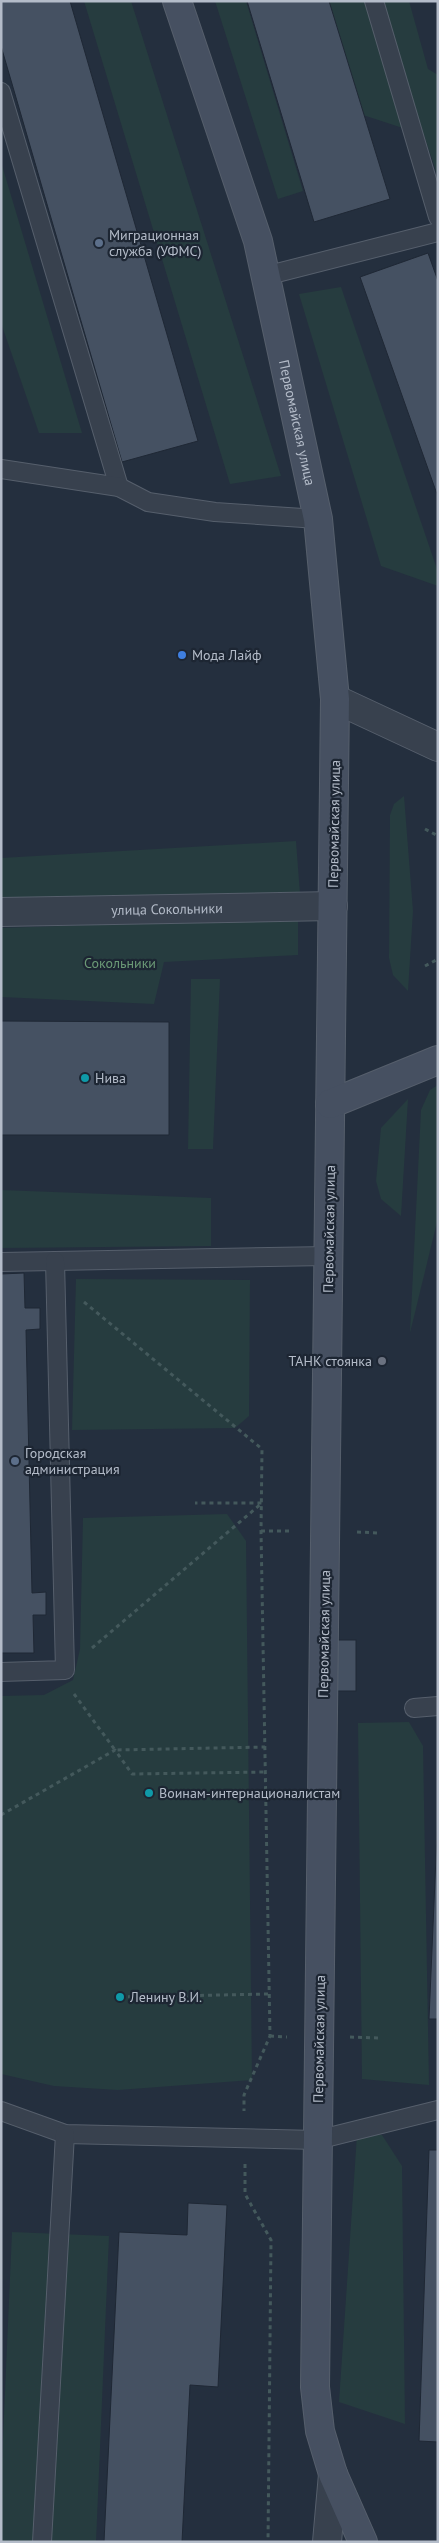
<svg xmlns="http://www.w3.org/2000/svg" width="439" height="2543" viewBox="0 0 439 2543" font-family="'PT Sans',sans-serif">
  <rect width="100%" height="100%" fill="#242f3e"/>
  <g fill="#263c3f">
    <path d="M84 1H131L281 476 230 484Z"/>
    <path d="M215 1H246L303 191 278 199Z"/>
    <path d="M326 1H409L428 69 438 75V177L424 135 363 115Z"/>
    <path d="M1 162 82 433H39L1 323Z"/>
    <path d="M341 287 438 572V586L381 566 299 294Z"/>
    <path d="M404 796 413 911 408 991 393 975 389 958 390 815 394 804Z"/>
    <path d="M296 841 300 894 1 900V858Z"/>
    <path d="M298 918V955L164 962 154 1004 1 997V928Z"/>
    <path d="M191 979H220L213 1149H188Z"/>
    <path d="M438 1085V1218L410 1333 421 1110 430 1090Z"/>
    <path d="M408 1099 401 1216 381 1199 376 1181 381 1128Z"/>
    <path d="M1 1190 211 1198V1246L1 1248Z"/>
    <path d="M76 1279 250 1280 249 1416 235 1428 72 1430Z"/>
    <path d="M227 1514 246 1541 252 2080 118 2090 54 2086 1 2074V1696L44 1695 73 1680 80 1649 83 1518Z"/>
    <path d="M409 1722 423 1746 429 2085 362 2079 358 1723Z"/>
    <path d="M357 2135H382L402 2166 405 2424 339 2402Z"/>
    <path d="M12 2232 109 2236 96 2542H1V2484Z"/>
  </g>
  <g fill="#455162" stroke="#1f2835">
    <path d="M1 1H70L198 441 122 462 1 46Z"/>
    <path d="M247 1H329L390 199 314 222Z"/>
    <path d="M428 253 438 281V497L360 277Z"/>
    <path d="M1 1021 169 1022V1135H1Z"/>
    <path d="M24 1273 25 1308H40V1329L26 1330 32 1593 46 1592V1615H33L34 1653H1V1274Z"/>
    <rect x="332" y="1640" width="24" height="51"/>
    <path d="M438 1810V2019H429Z"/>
    <path d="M429 2150H438V2442L419 2441Z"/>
    <path d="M188 2203 227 2205 218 2387 190 2385 182 2542H104L119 2232 187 2235Z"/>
  </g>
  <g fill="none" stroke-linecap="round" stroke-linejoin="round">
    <defs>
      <g id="lane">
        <path d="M374 1 438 217"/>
        <path d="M1 92 119 487"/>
        <path d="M265 276 438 232"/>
        <path d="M1 469 119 487 148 502 215 512 318 519"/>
        <path d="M1 1262 328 1256"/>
        <path d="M1 1672 65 1670 55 1261"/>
        <path d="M414 1708 438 1706"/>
        <path d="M1 2111 65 2134 317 2140 438 2110"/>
        <path d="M42 2542 65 2134"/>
      </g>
      <g id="street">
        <path d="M335 699 438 747"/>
        <path id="s1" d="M1 912 333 906"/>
        <path d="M327 2542 333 2474"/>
      </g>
      <g id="secondary">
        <path id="s2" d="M177 1 258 241 318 519 335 699 315 2387 320 2431 333 2474 363 2542"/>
        <path d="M330 1104 438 1060"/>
      </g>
    </defs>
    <use href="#lane" stroke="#565f6c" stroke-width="20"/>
    <use href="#street" stroke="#565f6c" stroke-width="30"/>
    <use href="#secondary" stroke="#565f6c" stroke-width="30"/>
    <g stroke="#44595c" stroke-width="3" stroke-dasharray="4 4" stroke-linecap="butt">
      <path d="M425 829 438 836"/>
      <path d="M425 966 438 959"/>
      <path d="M84 1302 262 1449 261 1531 270 2036 244 2095V2111"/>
      <path d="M261 1531H293"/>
      <path d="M357 1532 379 1533"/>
      <path d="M92 1648 262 1503H195"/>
      <path d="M74 1694 115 1750 265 1747"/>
      <path d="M1 1815 115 1750 132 1774 265 1772"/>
      <path d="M120 1997 269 1994"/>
      <path d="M270 2036 287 2037"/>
      <path d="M350 2037 381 2038"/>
      <path d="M245 2164V2194L271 2240 268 2542"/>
    </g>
    <use href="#lane" stroke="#38414e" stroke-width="18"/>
    <use href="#street" stroke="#38414e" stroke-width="28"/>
    <use href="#secondary" stroke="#465061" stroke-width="28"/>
  </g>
  <g fill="#5c6f8a" stroke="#1d2633" stroke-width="2">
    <circle cx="99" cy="243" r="5"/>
    <circle cx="15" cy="1461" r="5"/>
  </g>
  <circle fill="#3f7fe0" stroke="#1d2633" stroke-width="2" cx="182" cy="655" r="5"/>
  <g fill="#0f9aa8" stroke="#1d2633" stroke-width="2">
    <circle cx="85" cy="1078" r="5"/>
    <circle cx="149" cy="1793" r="5"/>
    <circle cx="120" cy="1997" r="5"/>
  </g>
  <circle fill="#6b7280" stroke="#1d2633" stroke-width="2" cx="382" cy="1361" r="5"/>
  <g text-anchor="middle" stroke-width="4.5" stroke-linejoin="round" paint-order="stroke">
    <g font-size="14" fill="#b4bcc9" stroke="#1d2633" text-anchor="start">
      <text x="109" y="240">Миграционная<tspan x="109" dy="16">служба (УФМС)</tspan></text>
      <text x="192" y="660">Мода Лайф</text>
      <text x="95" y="1083">Нива</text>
      <text x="372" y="1366" text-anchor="end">ТАНК стоянка</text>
      <text x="25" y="1458">Городская<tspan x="25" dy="16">администрация</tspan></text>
      <text x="159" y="1798">Воинам-интернационалистам</text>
      <text x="130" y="2002">Ленину В.И.</text>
    </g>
    <g font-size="14" fill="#b4bcc9" stroke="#1d2633">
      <text dy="5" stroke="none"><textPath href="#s2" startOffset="439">Первомайская улица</textPath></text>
      <text transform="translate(334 824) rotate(-89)" y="5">Первомайская улица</text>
      <text dy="5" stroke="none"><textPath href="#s1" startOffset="166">улица Сокольники</textPath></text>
      <text transform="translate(329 1229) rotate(-89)" y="5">Первомайская улица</text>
      <text transform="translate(324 1634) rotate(-89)" y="5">Первомайская улица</text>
      <text transform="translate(319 2039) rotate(-89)" y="5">Первомайская улица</text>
    </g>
    <g font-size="14" fill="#6b9a76" stroke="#1d2633">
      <text x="120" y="968">Сокольники</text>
    </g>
  </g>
  <rect width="439" height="2543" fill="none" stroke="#b4bcc9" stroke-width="5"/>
</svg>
